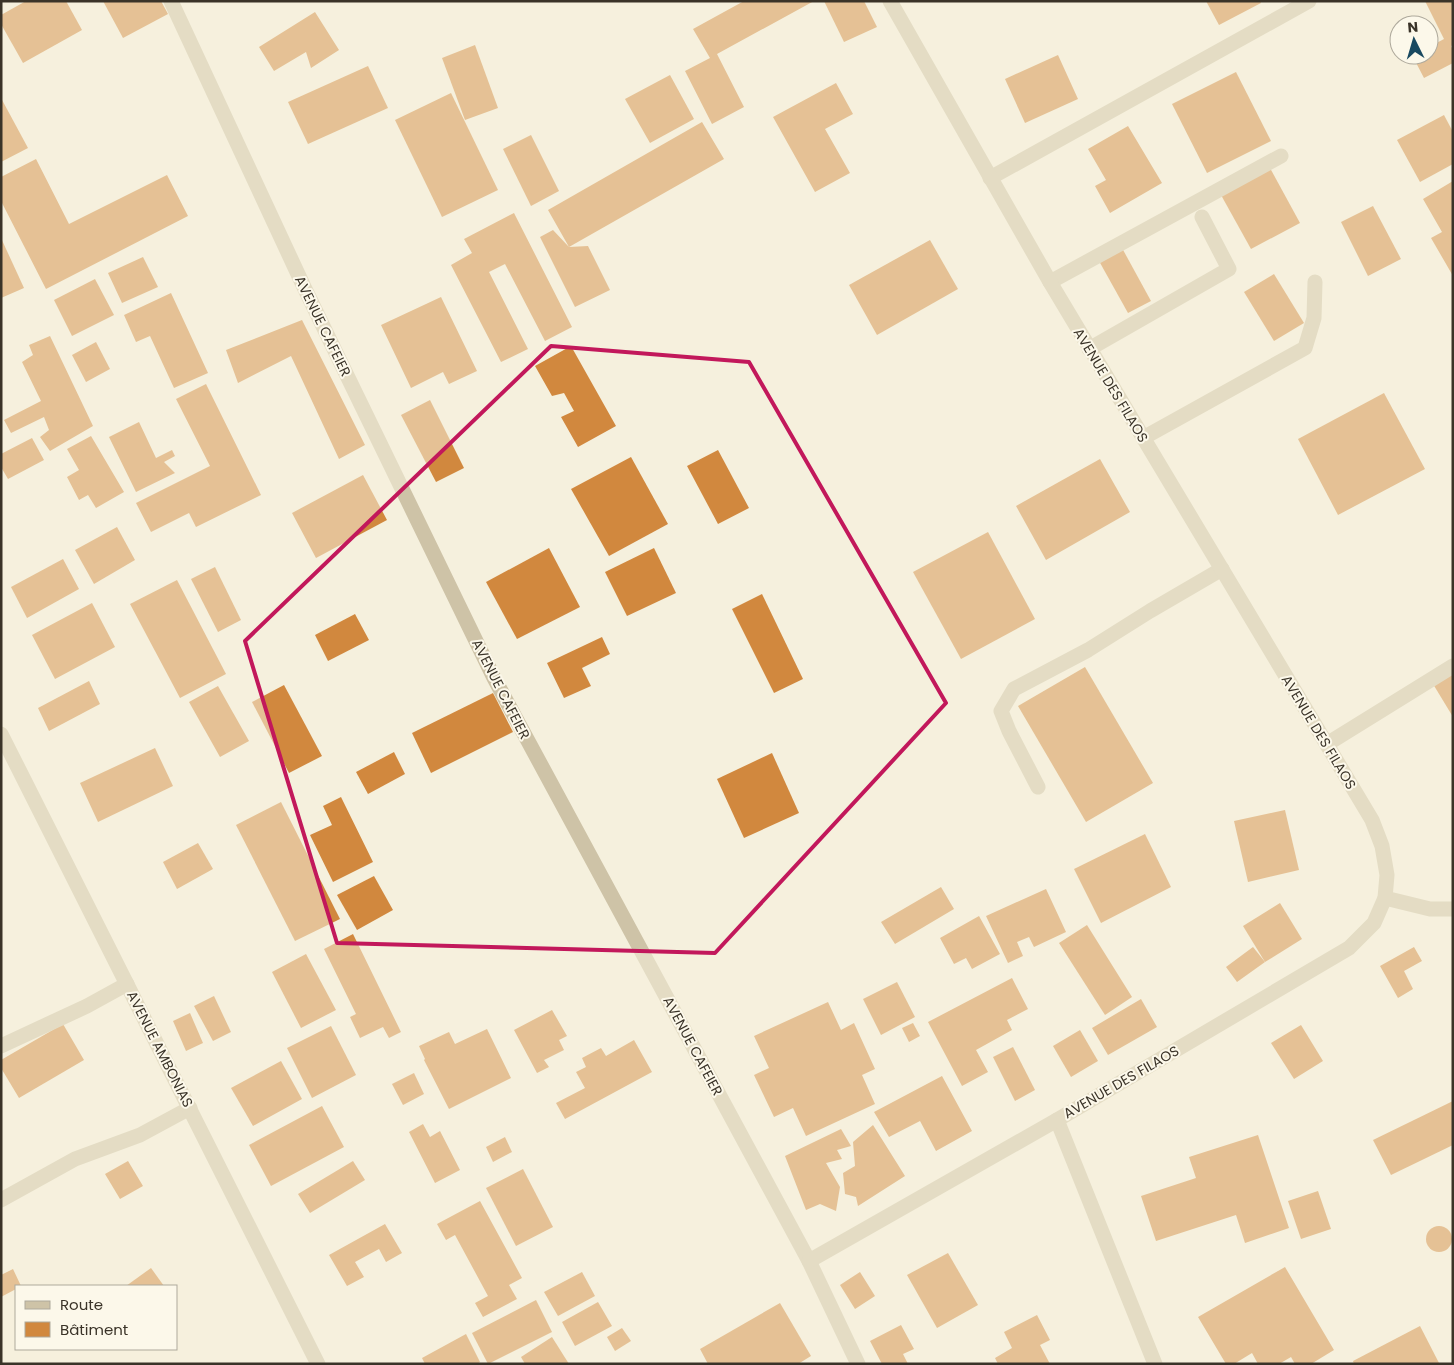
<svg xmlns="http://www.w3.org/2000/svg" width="1454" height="1365" viewBox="0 0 1454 1365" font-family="Poppins,sans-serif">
  <rect width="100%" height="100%" fill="#f5f0dd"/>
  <g fill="#d1883e">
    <path d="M26 1H66L82 30 23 63 1 24V15Z"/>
    <path d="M103 1H161L168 14 123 38Z"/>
    <path d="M744 1H814L717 54 744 107 712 124 685 71 710 58 693 29Z"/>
    <path d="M824 1H864L877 27 844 42Z"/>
    <path d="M1206 1H1260L1261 3 1219 25Z"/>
    <path d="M1425 1H1453V45L1451 46 1453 50V63L1424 78 1412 55H1429V47L1444 39Z"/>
    <path d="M315 12 339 50 311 68 306 52 274 71 259 47Z"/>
    <path d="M475 45 498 108 465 120 442 58Z"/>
    <path d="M1058 55 1078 99 1025 123 1005 79Z"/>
    <path d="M368 66 388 108 308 144 288 102Z"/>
    <path d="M1236 72 1271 141 1207 173 1172 104Z"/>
    <path d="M670 75 694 119 650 143 625 99Z"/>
    <path d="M836 83 853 114 825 129 850 173 815 192 773 117Z"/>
    <path d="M451 93 498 190 442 217 395 120Z"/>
    <path d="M1 98 28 148 1 162Z"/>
    <path d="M1444 115 1453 132V164L1420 182 1397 140Z"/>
    <path d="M702 122 724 159 569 247 588 246 610 290 575 307 540 237 553 230 569 247 548 210Z"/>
    <path d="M1128 126 1162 183 1110 213 1095 186 1106 180 1088 149Z"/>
    <path d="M531 135 559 191 531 206 503 149Z"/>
    <path d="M36 159 69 224 167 175 188 216 46 289 1 201V177Z"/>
    <path d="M1270 168 1300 223 1251 249 1221 195Z"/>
    <path d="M1453 181V276L1431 238 1442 232 1423 199Z"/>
    <path d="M1373 206 1401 259 1368 276 1341 222Z"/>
    <path d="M514 213 572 327 545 341 505 264 489 272 528 349 501 362 451 265 472 253 464 239Z"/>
    <path d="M1 238 24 288 1 298Z"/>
    <path d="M930 240 958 289 877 335 849 285Z"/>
    <path d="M1122 248 1151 301 1128 313 1099 261Z"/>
    <path d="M143 257 158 287 122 303 108 273Z"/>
    <path d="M1274 274 1304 323 1274 341 1244 292Z"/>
    <path d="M95 279 114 315 72 336 54 300Z"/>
    <path d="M171 293 208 373 174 388 150 336 136 342 124 315Z"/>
    <path d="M441 297 477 371 449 384 443 372 411 388 381 325Z"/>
    <path d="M302 320 365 445 339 459 291 356 238 383 226 350Z"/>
    <path d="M50 336 93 426 50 451 40 437 49 430 44 417 11 433 4 420 41 401 22 362 33 355 29 345Z"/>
    <path d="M96 342 110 369 86 382 72 355Z"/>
    <path d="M571 346 616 426 578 447 561 417 574 411 564 393 552 396 535 366Z"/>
    <path d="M206 384 261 495 196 527 189 513 151 532 136 503 210 466 176 399Z"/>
    <path d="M1384 393 1425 469 1338 515 1298 439Z"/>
    <path d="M430 400 464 468 436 482 401 415Z"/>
    <path d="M139 422 156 458 172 450 175 456 164 462 175 473 136 492 109 437Z"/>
    <path d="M91 436 124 492 96 508 88 495 79 500 67 477 79 470 67 449Z"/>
    <path d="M32 438 44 460 8 479 1 467V454Z"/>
    <path d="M718 450 749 508 718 524 687 466Z"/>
    <path d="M631 457 668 524 609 556 571 489Z"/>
    <path d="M1100 459 1130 512 1046 560 1016 506Z"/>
    <path d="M363 475 387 520 316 558 292 513Z"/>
    <path d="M117 527 135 560 94 584 75 550Z"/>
    <path d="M988 532 1035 619 961 659 913 572Z"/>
    <path d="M549 548 580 607 517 639 486 582Z"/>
    <path d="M654 548 676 593 627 616 605 572Z"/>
    <path d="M63 559 79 589 27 618 11 587Z"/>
    <path d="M215 567 241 620 218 632 191 579Z"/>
    <path d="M177 580 226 674 180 698 130 604Z"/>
    <path d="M762 594 803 679 774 693 732 609Z"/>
    <path d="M92 603 115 647 55 679 32 635Z"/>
    <path d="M355 614 369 640 328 661 315 635Z"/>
    <path d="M602 637 610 654 582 668 591 686 564 698 547 663Z"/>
    <path d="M1085 667 1153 783 1086 822 1018 706Z"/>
    <path d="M1453 672V717L1433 684Z"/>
    <path d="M89 681 100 704 49 731 38 708Z"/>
    <path d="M284 685 322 756 289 773 252 702Z"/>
    <path d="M218 686 249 741 220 757 189 702Z"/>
    <path d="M493 693 513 732 431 773 412 733Z"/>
    <path d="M155 748 173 786 98 822 80 783Z"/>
    <path d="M394 752 405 774 368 794 356 772Z"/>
    <path d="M772 753 799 813 744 838 717 779Z"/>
    <path d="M341 797 373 862 333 882 310 835 332 825 323 806Z"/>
    <path d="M281 802 340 919 295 941 236 825Z"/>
    <path d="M1285 810 1299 870 1248 882 1234 821Z"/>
    <path d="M1145 834 1171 887 1101 923 1074 869Z"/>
    <path d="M198 843 213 869 177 889 163 862Z"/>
    <path d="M374 876 393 910 357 930 337 895Z"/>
    <path d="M941 887 954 909 895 944 881 922Z"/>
    <path d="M1046 889 1066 932 1034 947 1029 937 1017 942 1023 956 1008 963 986 916Z"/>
    <path d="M1280 903 1302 939 1265 962 1243 926Z"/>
    <path d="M979 916 1000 954 972 969 966 958 954 964 940 938Z"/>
    <path d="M1087 925 1132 997 1105 1015 1059 943Z"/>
    <path d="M353 934 401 1032 389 1038 383 1027 360 1038 350 1017 356 1014 324 949Z"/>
    <path d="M1253 947 1265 962 1237 982 1226 967Z"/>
    <path d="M1414 947 1422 961 1404 971 1413 989 1398 998 1380 966Z"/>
    <path d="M306 954 336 1010 301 1028 272 972Z"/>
    <path d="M1012 978 1028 1009 1007 1020 1012 1030 976 1050 988 1072 962 1086 928 1022Z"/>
    <path d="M897 982 915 1017 881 1035 863 999Z"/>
    <path d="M214 996 231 1032 213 1041 194 1006Z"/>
    <path d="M1141 999 1157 1027 1108 1055 1092 1028Z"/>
    <path d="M828 1002 841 1030 854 1023 875 1069 862 1075 875 1104 806 1136 793 1108 774 1117 754 1075 769 1068 754 1036Z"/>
    <path d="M552 1010 567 1036 559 1040 564 1050 544 1060 549 1067 537 1073 514 1030Z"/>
    <path d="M190 1013 203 1043 186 1051 173 1021Z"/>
    <path d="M913 1023 920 1036 909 1042 902 1028Z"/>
    <path d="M63 1024 84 1060 19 1098 1 1068V1060Z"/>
    <path d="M1301 1025 1323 1061 1294 1079 1271 1043Z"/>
    <path d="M331 1026 356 1075 312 1098 287 1048Z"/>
    <path d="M487 1029 511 1078 449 1109 424 1060 425 1059 419 1046 449 1032 455 1044Z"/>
    <path d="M1080 1030 1098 1061 1071 1077 1053 1046Z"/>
    <path d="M634 1040 652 1072 565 1119 556 1103 585 1088 576 1072 586 1067 582 1058 601 1048 606 1056Z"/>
    <path d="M1013 1047 1035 1090 1015 1101 993 1057Z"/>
    <path d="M281 1061 302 1099 253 1126 231 1088Z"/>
    <path d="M414 1073 424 1094 403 1105 392 1084Z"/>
    <path d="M942 1076 972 1131 936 1151 920 1121 889 1137 874 1112Z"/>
    <path d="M1453 1101V1145L1391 1175 1373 1140Z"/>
    <path d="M322 1106 344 1147 271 1186 249 1145Z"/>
    <path d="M423 1124 430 1137 440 1131 460 1170 435 1183 409 1132Z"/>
    <path d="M873 1125 905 1176 858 1206 856 1197 845 1194 843 1173 855 1166 853 1142Z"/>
    <path d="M841 1129 851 1146 837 1150 842 1159 826 1163 840 1187 836 1211 820 1204 806 1210 785 1156Z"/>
    <path d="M1258 1135 1289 1228 1245 1243 1236 1215 1156 1241 1141 1196 1196 1178 1189 1157Z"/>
    <path d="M505 1137 512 1152 493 1162 486 1147Z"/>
    <path d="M128 1161 143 1186 120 1199 105 1174Z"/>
    <path d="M353 1161 365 1180 310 1213 298 1194Z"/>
    <path d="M523 1169 553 1227 516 1246 486 1188Z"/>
    <path d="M1318 1191 1331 1229 1301 1239 1288 1201Z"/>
    <path d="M480 1201 522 1278 509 1285 517 1299 483 1317 475 1303 488 1296 455 1235 446 1240 437 1224Z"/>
    <path d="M385 1224 402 1253 386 1262 379 1249 355 1262 364 1277 347 1286 329 1255Z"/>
    <circle cx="1439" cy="1239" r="13"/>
    <path d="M948 1253 978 1305 937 1328 907 1275Z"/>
    <path d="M1285 1267 1334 1350 1311 1364H1295L1291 1357 1279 1364H1258L1252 1353 1234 1364H1226L1198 1317Z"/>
    <path d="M151 1268 164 1286H126Z"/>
    <path d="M13 1269 21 1286H16V1289L1 1297V1275Z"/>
    <path d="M582 1272 595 1296 558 1316 544 1292Z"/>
    <path d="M860 1272 875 1296 855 1309 840 1285Z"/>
    <path d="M536 1300 552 1332 488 1364 472 1333Z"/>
    <path d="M598 1302 612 1326 575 1346 562 1322Z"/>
    <path d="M780 1303 811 1356 798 1364H708L700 1349Z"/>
    <path d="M1037 1315 1050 1340 1040 1345 1050 1364H998L995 1358 1012 1348 1004 1332Z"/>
    <path d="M901 1325 914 1349 903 1354 908 1364H882L870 1341Z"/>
    <path d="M1420 1326 1439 1363 1354 1364 1353 1361Z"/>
    <path d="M622 1328 631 1341 615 1351 607 1337Z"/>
    <path d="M466 1334 480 1362 477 1364H425L422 1358Z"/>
    <path d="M552 1337 569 1364H525L521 1357Z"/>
  </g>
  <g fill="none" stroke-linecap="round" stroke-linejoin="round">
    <g stroke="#cec3a7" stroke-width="15">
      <path d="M990 178 1309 1"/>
      <path d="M1089 349 1229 269 1202 217"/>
      <path d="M1143 438 1305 348 1314 318 1315 282"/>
      <path d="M1327 744 1453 666"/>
      <path d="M1038 787 1009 731 1001 711 1014 689 1088 650 1150 611 1222 569"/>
      <path d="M1385 898 1430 909H1453"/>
      <path d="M1 1046 87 1006 127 984"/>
      <path d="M1 1200 75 1159 140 1135 190 1108"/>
    </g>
    <g stroke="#cec3a7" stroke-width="15">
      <path d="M171 1 304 287 494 678 809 1261 858 1364"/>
      <path d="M1050 282 1281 156"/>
      <path d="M1 734 318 1364"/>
      <path d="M1057 1120 1155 1364"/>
      <path d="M809 1261 1057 1120 1349 948 1374 923 1385 898 1387 875 1382 846 1372 820 1050 282 890 1"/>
    </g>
  </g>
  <path d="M0 0H1454V1365H0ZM551 346 749 362 946 703 715 953 337 943 245 641Z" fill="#f5f0dd" fill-opacity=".55" fill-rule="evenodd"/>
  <path fill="none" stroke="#c2185b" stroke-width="4" stroke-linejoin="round" d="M551 346 749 362 946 703 715 953 337 943 245 641Z"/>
  <g text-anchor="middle" stroke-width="4" stroke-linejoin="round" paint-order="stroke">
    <g font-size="14" fill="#3a3328" stroke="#fcf8ea">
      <text transform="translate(323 326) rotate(64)" y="5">AVENUE CAFEIER</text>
      <text transform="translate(1111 385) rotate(59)" y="5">AVENUE DES FILAOS</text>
      <text transform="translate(501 689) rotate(63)" y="5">AVENUE CAFEIER</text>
      <text transform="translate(1319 732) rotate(59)" y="5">AVENUE DES FILAOS</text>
      <text transform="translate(693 1046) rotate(62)" y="5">AVENUE CAFEIER</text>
      <text transform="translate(160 1049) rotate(63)" y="5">AVENUE AMBONIAS</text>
      <text transform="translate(1121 1082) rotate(-30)" y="5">AVENUE DES FILAOS</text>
    </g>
  </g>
  <rect width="1454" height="1365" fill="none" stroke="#3a3328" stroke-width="5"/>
  <rect x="15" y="1285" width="162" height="65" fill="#fcf8ea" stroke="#aea99c"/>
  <rect x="25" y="1301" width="25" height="8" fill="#cec3a7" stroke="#aea99c"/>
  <text x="60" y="1310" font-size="15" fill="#3a3328">Route</text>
  <rect x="25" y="1322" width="25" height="15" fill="#d1883e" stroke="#aea99c"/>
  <text x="60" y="1335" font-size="15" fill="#3a3328">Bâtiment</text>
  <g transform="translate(1414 40) rotate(355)"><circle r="24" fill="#fcf8ea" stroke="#aea99c"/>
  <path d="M0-4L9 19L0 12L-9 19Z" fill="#194960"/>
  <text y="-8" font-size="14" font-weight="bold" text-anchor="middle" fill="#3a3328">N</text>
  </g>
</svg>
